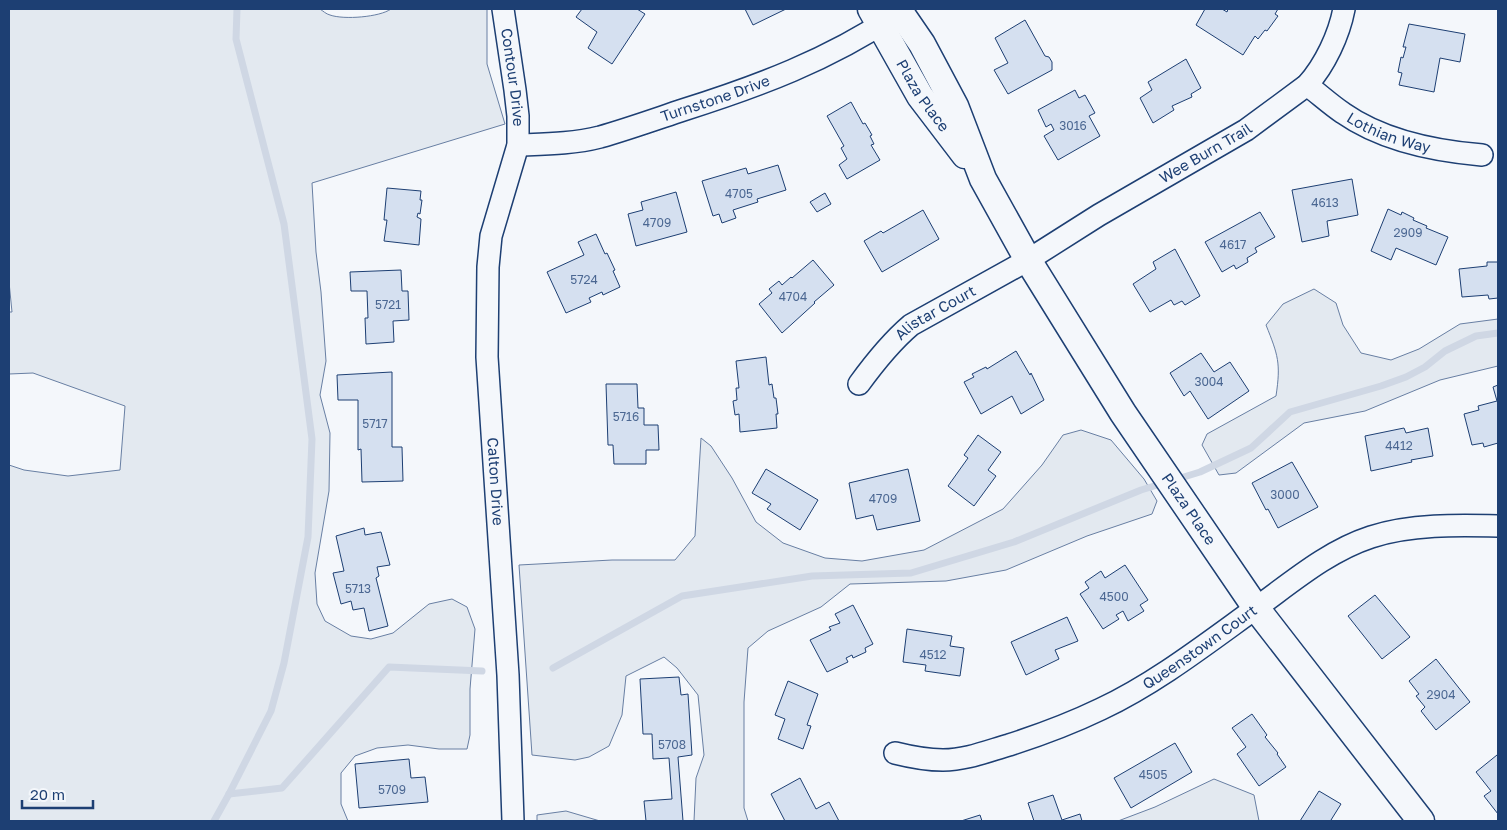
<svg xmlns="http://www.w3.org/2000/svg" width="1507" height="830" viewBox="0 0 1507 830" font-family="'Golos Text',sans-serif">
  <rect width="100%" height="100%" fill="#f4f7fb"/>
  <g fill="#e3e9f0" stroke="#687fa3">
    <path d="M9 9H320C323 11 326 14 330 15 344 20 380 17 391 9H487V64L505 124 312 183 316 252 321 292 326 361 320 395 330 433 329 491 315 573 317 604 325 621 351 636 371 639 393 633 429 604 452 599 467 607 475 629 470 689V735L467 749H439L408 745 377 748 355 756 341 773V804L348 821H9V465L24 470 68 476 120 470 125 406 33 373 9 374V312H12L9 282Z"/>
    <path d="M1314 289 1336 303 1343 325 1361 353 1391 360 1419 349 1460 324 1498 319V366L1440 380 1365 411 1304 423 1236 473 1219 475 1202 445 1207 434 1276 396C1281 363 1278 355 1266 325L1283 304Z"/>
    <path d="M1081 430 1111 440 1144 479 1157 501 1152 514 1087 536 1006 570 946 581 850 584 821 607 768 631 748 648 744 702V808L748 821H694L696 778 704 755 698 695 677 668 664 657 626 676 622 715 609 746 589 757 575 760 532 755 519 565 612 560H675L695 536 701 438 711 446 732 478 756 522 783 543 825 558 862 561 924 550 1003 509 1042 465 1063 435Z"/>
    <path d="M1214 779 1254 795 1259 821H1118L1155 807Z"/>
    <path d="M566 811 600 821H537V815Z"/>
  </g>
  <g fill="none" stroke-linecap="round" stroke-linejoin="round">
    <g stroke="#cfd7e4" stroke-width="7">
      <path d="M1174 480 1200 472 1251 448 1290 412 1381 386 1406 377 1425 367 1445 351 1476 336 1498 333"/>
      <path d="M553 668 682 596 812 576 911 573 1014 542 1141 490 1164 483"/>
      <path d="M229 794 282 788 389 667 482 671"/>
      <path d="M214 821 229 794 271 711 284 663 308 537 312 439 284 224 236 39 237 9"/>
    </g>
  </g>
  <g fill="#d5e0f0" stroke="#1d3f73">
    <path d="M582 9H637L645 14 612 64 588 48 597 32 576 17Z"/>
    <path d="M745 9H786L753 25Z"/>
    <path d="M1205 9H1222L1227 12 1228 9H1278L1275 14 1278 16 1267 31 1265 30 1258 39 1255 36 1243 55 1196 25Z"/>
    <path d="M1025 20 1045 56 1049 57 1052 62V70L1008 94 994 70 1008 63 995 38Z"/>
    <path d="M1409 24 1465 34 1460 62 1440 58 1434 92 1399 85 1402 73 1398 72 1401 57 1403 58 1406 47H1403Z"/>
    <path d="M1186 59 1201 88 1191 94 1192 97 1172 106 1174 110 1153 123 1140 98 1152 90 1148 82Z"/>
    <path d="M1075 90 1079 98 1085 95 1095 113 1089 116 1100 136 1058 160 1044 136 1054 130 1051 124 1046 127 1038 110Z"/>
    <path d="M851 102 863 124 865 123 872 135 870 136 874 144 871 145 880 160 847 179 839 165 847 159 841 148 844 146 827 116Z"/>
    <path d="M778 165 786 190 757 199 758 202 733 210 736 218 722 223 719 214 713 216 702 181 746 168 748 174Z"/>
    <path d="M1352 179 1358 215 1327 221 1329 236 1302 242 1292 190Z"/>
    <path d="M387 188 421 191 420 200H422L420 214 418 213 417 217 421 219 419 245 384 241 387 220H384Z"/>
    <path d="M676 192 687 232 636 246 628 214 643 210 641 202Z"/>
    <path d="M825 193 831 204 817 212 810 202Z"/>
    <path d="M1388 209 1401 215 1402 212 1414 218 1413 220 1427 226 1426 228 1448 237 1436 265 1396 248 1391 260 1371 251Z"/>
    <path d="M923 210 939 239 882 272 864 241 881 231 883 233Z"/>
    <path d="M1260 212 1275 237 1255 248 1257 252 1247 258 1248 262 1236 269 1234 265 1222 272 1205 242Z"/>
    <path d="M596 234 605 254 607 253 615 270 613 271 620 287 603 295 602 292 589 298 591 302 566 313 547 272 584 255 578 242Z"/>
    <path d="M1175 249 1200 296 1185 305 1182 301 1174 305 1171 300 1150 312 1133 284 1156 269 1153 262Z"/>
    <path d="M813 260 834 285 814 302 815 303 782 333 759 304 772 293 769 289 779 281 782 285 791 277 792 278Z"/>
    <path d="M1487 262H1498V298L1489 299 1488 295 1462 297 1459 269 1487 266Z"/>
    <path d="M401 270 402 291H408L409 320 393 321 394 342 366 344 365 318H368L367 291H351L350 272Z"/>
    <path d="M1016 351 1030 375 1031 373 1044 400 1021 414 1012 396 981 414 964 382 974 377 972 374 986 367 987 369Z"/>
    <path d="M1201 353 1214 372 1230 362 1249 391 1208 419 1190 391 1184 396 1170 373Z"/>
    <path d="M766 357 769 385 772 384 774 398H776L778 414H776L777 428 740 432 739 414 735 415 733 401 737 400 736 388H739L736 361Z"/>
    <path d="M392 372V447H402L403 481 362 482 361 449 358 450V400H338L337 375Z"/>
    <path d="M606 384H637L638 408H644V425H658L659 450H646V464H614L613 445H608Z"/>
    <path d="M1498 385V443L1484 447 1483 443 1472 445 1464 414 1479 410 1478 406 1497 401 1493 387Z"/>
    <path d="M1404 428 1406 433 1428 428 1433 456 1411 460 1412 462 1371 471 1365 436Z"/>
    <path d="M978 435 1001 452 988 470 996 476 974 506 948 486 968 458 964 455Z"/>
    <path d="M1292 462 1318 507 1278 528 1268 509 1266 510 1252 483Z"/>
    <path d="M766 469 818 500 800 530 767 509 771 504 752 493Z"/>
    <path d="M908 469 920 521 877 530 873 515 856 519 849 483Z"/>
    <path d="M364 528 365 535 381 532 390 565 377 567 379 576 376 578 388 626 369 631 364 608 353 610 351 601 341 604 333 573 344 571 336 536Z"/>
    <path d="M1125 565 1148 600 1140 605 1144 611 1128 621 1123 611 1116 615 1119 619 1103 629 1080 594 1089 588 1085 582 1101 571 1105 578Z"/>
    <path d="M1375 595 1410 637 1382 659 1348 616Z"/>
    <path d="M853 605 873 644 865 648 866 652 853 658 852 655 846 658 848 662 827 672 810 640 831 630 829 627 840 623 835 614Z"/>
    <path d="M1067 617 1078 641 1055 650 1059 659 1026 675 1011 642Z"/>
    <path d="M907 629 952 636 950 646 964 648 960 676 925 671 926 665 903 662Z"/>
    <path d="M1436 659 1470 702 1436 730 1421 711 1425 707 1416 696 1419 694 1409 681Z"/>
    <path d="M679 677 681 695 688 694 692 755 678 757 683 821H646L644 801 672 799 669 758 653 759 652 734H643L640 679Z"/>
    <path d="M788 681 818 694 807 725 811 726 803 749 778 739 785 719 775 715Z"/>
    <path d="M1252 714 1267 735 1265 737 1278 753 1277 754 1286 767 1259 786 1237 754 1246 747 1232 728Z"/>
    <path d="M1175 743 1192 772 1131 808 1114 778Z"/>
    <path d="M1497 755 1498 756V814L1484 796 1491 791 1476 772Z"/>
    <path d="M409 759 411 778 425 777 428 802 359 808 355 764Z"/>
    <path d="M800 778 816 809 829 802 839 821H785L771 794Z"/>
    <path d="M1319 791 1341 804 1331 820 1333 821H1300Z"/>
    <path d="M1053 795 1062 820 1080 814 1082 821H1034L1028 803Z"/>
    <path d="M980 815 982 821H961Z"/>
  </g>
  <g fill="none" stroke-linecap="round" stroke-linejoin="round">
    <defs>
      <g id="minor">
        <path id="s1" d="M503 9 515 90 518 116V145L491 236 488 267 487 357 508 675 513 821"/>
        <path id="s2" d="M1307 85C1319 94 1331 105 1343 113 1383 141 1434 151 1482 155"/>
        <path id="s3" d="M518 145C545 144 573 144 600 137 628 129 656 119 683 110 759 86 828 60 894 16"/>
        <path id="s4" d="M859 384C875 362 891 342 911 325L1028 260 1099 215 1246 130 1307 85C1325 65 1339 35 1344 9"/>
        <path id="s5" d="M895 753C911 757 927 760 943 760 966 760 988 751 1009 745 1040 735 1072 723 1101 709 1156 683 1206 644 1256 608 1292 582 1328 551 1371 537 1410 524 1458 525 1498 526"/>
      </g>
      <g id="tertiary">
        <path id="s6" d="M871 9 920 96 965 155"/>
        <path id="s7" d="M898 9 922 44 955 106 983 179 1028 260 1123 413 1256 608 1421 821"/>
      </g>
    </defs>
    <use href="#minor" stroke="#1d3f73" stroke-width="24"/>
    <use href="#tertiary" stroke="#1d3f73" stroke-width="29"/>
    <use href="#minor" stroke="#f4f7fb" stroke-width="21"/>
    <use href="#tertiary" stroke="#f4f7fb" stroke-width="26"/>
  </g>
  <g text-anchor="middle" stroke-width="4" stroke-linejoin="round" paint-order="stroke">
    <g font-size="12" fill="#4b6792">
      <text x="1073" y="130">3016</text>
      <text x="739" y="198">4705</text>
      <text x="1325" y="207">4613</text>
      <text x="657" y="227">4709</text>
      <text x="1408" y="237">2909</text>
      <text x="1233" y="249">4617</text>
      <text x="584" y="284">5724</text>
      <text x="793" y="301">4704</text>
      <text x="388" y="309">5721</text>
      <text x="1209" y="386">3004</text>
      <text x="626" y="421">5716</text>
      <text x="375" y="428">5717</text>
      <text x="1399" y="450">4412</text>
      <text x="1285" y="499">3000</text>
      <text x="883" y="503">4709</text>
      <text x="358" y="593">5713</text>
      <text x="1114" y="601">4500</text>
      <text x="933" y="659">4512</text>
      <text x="1441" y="699">2904</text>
      <text x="672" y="749">5708</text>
      <text x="1153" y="779">4505</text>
      <text x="392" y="794">5709</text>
    </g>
    <g font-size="15" fill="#1d3f73" stroke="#f4f7fb">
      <text dy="5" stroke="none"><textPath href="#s1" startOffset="69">Contour Drive</textPath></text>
      <text dy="5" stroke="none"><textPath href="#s6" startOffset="101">Plaza Place</textPath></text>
      <text dy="5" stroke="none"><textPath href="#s3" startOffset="204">Turnstone Drive</textPath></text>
      <text dy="5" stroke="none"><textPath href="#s2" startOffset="96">Lothian Way</textPath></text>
      <text dy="5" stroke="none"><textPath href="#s4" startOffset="420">Wee Burn Trail</textPath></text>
      <text dy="5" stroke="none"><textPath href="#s4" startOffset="106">Alistar Court</textPath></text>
      <text dy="5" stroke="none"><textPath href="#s1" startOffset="478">Calton Drive</textPath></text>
      <text dy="5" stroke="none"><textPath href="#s7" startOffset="580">Plaza Place</textPath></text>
      <text dy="5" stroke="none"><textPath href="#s5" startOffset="332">Queenstown Court</textPath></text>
    </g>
  </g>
  <rect width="1507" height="830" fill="none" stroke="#1d3f73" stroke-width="20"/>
  <path d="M22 800v8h71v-8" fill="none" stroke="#1d3f73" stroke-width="2.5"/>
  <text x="30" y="800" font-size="15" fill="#1d3f73" stroke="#f4f7fb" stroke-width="4" paint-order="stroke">20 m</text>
</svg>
